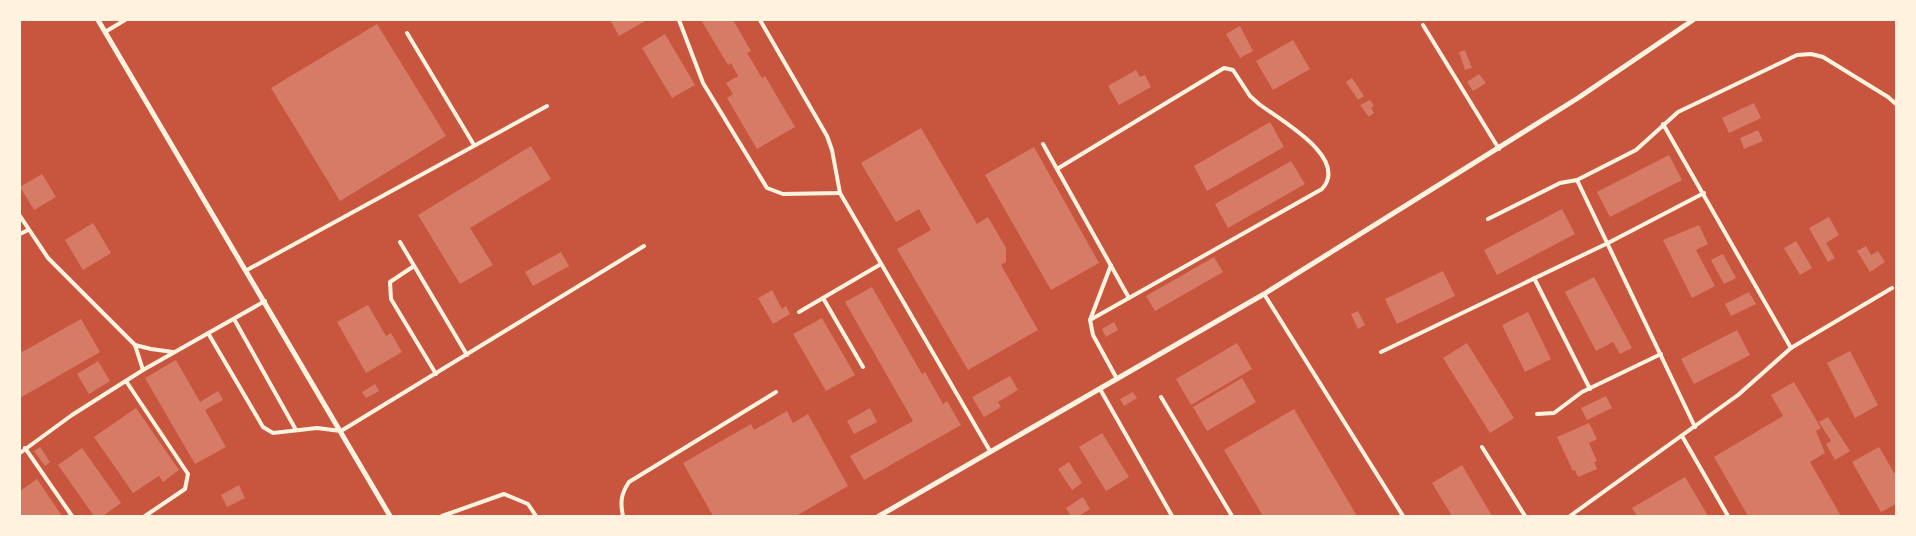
<svg xmlns="http://www.w3.org/2000/svg" width="1916" height="536" viewBox="0 0 1916 536" font-family="Mulish,sans-serif">
  <rect width="100%" height="100%" fill="#c8553d"/>
  <g fill="#d67c66">
    <path d="M610 20H647L619 36Z"/>
    <path d="M701 20H733L751 51 747 53 762 78 765 76 795 127 757 149 727 98 733 94 726 83 738 76 731 63 728 65Z"/>
    <path d="M377 24 446 136 340 201 271 88Z"/>
    <path d="M1240 26 1253 51 1240 58 1226 34Z"/>
    <path d="M665 34 695 85 672 98 642 48Z"/>
    <path d="M1293 40 1310 69 1273 90 1256 61Z"/>
    <path d="M1465 50 1472 68 1465 70 1459 52Z"/>
    <path d="M1136 70 1140 77 1145 75 1151 87 1119 105 1108 86Z"/>
    <path d="M1479 74 1486 83 1473 91 1467 82Z"/>
    <path d="M1352 78 1364 96 1358 100 1346 82Z"/>
    <path d="M1370 100 1374 106 1371 108 1374 113 1369 117 1360 105Z"/>
    <path d="M1754 103 1761 118 1729 133 1722 118Z"/>
    <path d="M1270 122 1284 147 1207 191 1194 166Z"/>
    <path d="M921 128 977 224 988 217 1006 248V262L1001 265 1038 330 968 370 897 249 931 230 919 209 896 222 861 163Z"/>
    <path d="M1758 130 1763 141 1744 149 1740 138Z"/>
    <path d="M531 146 551 179 470 228 493 265 460 284 418 215Z"/>
    <path d="M1034 147 1099 263 1051 290 985 175Z"/>
    <path d="M1669 155 1682 180 1610 217 1597 192Z"/>
    <path d="M1291 161 1305 184 1228 228 1215 204Z"/>
    <path d="M42 174 56 197 34 210 20 187Z"/>
    <path d="M1562 209 1575 234 1497 275 1484 250Z"/>
    <path d="M1829 217 1839 235 1826 243 1835 258 1828 262 1809 228Z"/>
    <path d="M93 223 111 253 83 270 65 240Z"/>
    <path d="M1699 225 1708 244 1696 250 1715 286 1692 298 1663 240Z"/>
    <path d="M1796 241 1812 268 1800 275 1784 248Z"/>
    <path d="M1866 246 1871 255 1878 251 1885 262 1870 272 1857 251Z"/>
    <path d="M561 252 569 266 533 286 525 272Z"/>
    <path d="M1723 254 1736 278 1724 284 1711 260Z"/>
    <path d="M1214 257 1223 272 1155 311 1146 296Z"/>
    <path d="M1443 271 1455 296 1397 324 1385 299Z"/>
    <path d="M1594 277 1632 348 1620 354 1613 342 1596 351 1565 292Z"/>
    <path d="M872 287 922 374 925 372 943 404 947 401 961 425 864 480 850 456 913 421 845 302Z"/>
    <path d="M772 290 782 309 786 306 790 314 773 324 758 298Z"/>
    <path d="M1749 292 1756 304 1731 316 1725 304Z"/>
    <path d="M368 305 386 336 391 333 402 352 366 373 337 322Z"/>
    <path d="M1358 311 1365 325 1358 329 1351 314Z"/>
    <path d="M1528 312 1551 359 1525 372 1502 325Z"/>
    <path d="M822 318 855 375 826 391 793 334Z"/>
    <path d="M81 319 100 352 20 398V348L22 352Z"/>
    <path d="M1114 322 1118 330 1106 337 1102 329Z"/>
    <path d="M1737 330 1750 355 1694 384 1681 359Z"/>
    <path d="M1237 343 1252 369 1191 405 1176 379Z"/>
    <path d="M1467 343 1514 418 1490 433 1443 358Z"/>
    <path d="M1850 351 1878 405 1855 418 1827 363Z"/>
    <path d="M176 360 200 402 218 391 223 400 205 410 226 447 195 464 145 378Z"/>
    <path d="M98 361 110 381 89 394 77 374Z"/>
    <path d="M1010 376 1018 390 998 402 1001 407 984 417 972 397Z"/>
    <path d="M1242 378 1256 402 1207 431 1193 407Z"/>
    <path d="M1794 382 1821 428 1816 431 1825 453 1810 462 1841 516H1748L1714 457 1783 416 1771 395Z"/>
    <path d="M375 384 379 391 366 398 362 392Z"/>
    <path d="M1133 392 1137 398 1124 406 1120 399Z"/>
    <path d="M1606 396 1612 408 1587 420 1581 408Z"/>
    <path d="M136 408 179 470 163 482 159 476 133 493 94 437Z"/>
    <path d="M870 408 877 422 854 434 847 421Z"/>
    <path d="M1294 409 1357 516H1263L1224 450Z"/>
    <path d="M787 411 793 423 808 414 848 486 796 516H713L683 463 751 424 754 430Z"/>
    <path d="M1828 417 1850 451 1835 460 1826 444 1831 441 1819 422Z"/>
    <path d="M1589 423 1597 439 1589 443 1597 461 1594 462 1597 469 1578 477 1575 470 1573 471 1557 437Z"/>
    <path d="M1102 433 1129 477 1106 491 1079 447Z"/>
    <path d="M40 447 50 462 45 466 34 451Z"/>
    <path d="M1879 447 1896 476V504L1881 512 1852 462Z"/>
    <path d="M82 448 121 503 103 516H94L58 465Z"/>
    <path d="M1069 462 1082 483 1072 490 1058 469Z"/>
    <path d="M1462 465 1492 516H1452L1432 483Z"/>
    <path d="M1685 477 1708 516H1637L1632 508Z"/>
    <path d="M37 479 62 516H20V491Z"/>
    <path d="M239 485 245 498 227 507 221 495Z"/>
    <path d="M1083 497 1090 509 1079 516H1071L1066 508Z"/>
  </g>
  <g fill="none" stroke-linecap="round" stroke-linejoin="round">
    <g stroke="#fff3e0" stroke-width="4">
      <path d="M679 20 703 83 767 188 783 194 840 193"/>
      <path d="M760 20 827 136 832 150 840 193 990 451"/>
      <path d="M1423 25 1499 149"/>
      <path d="M105 32 125 20"/>
      <path d="M407 33 474 145"/>
      <path d="M1663 124 1791 348"/>
      <path d="M1043 144 1129 298"/>
      <path d="M1057 169 1224 68 1233 70 1250 96 1259 104C1280 120 1350 158 1322 189L1090 320 1093 335 1117 379"/>
      <path d="M1577 180 1636 150 1678 112 1797 55 1811 54 1823 57 1888 97 1896 104"/>
      <path d="M20 216 48 258 135 345 151 349 173 352"/>
      <path d="M1488 219 1560 183 1577 180 1695 427"/>
      <path d="M20 234 28 230"/>
      <path d="M400 242 467 355"/>
      <path d="M414 266 390 282 391 299 436 374"/>
      <path d="M247 270 547 106"/>
      <path d="M1534 278 1590 389"/>
      <path d="M1264 294 1403 516"/>
      <path d="M823 298 863 367"/>
      <path d="M799 312 881 264"/>
      <path d="M234 319 296 430"/>
      <path d="M1090 320 1111 265"/>
      <path d="M208 333 263 427 273 433 317 428 341 431 644 246"/>
      <path d="M135 345 143 370"/>
      <path d="M1381 352 1608 243 1704 193"/>
      <path d="M126 381 188 474 185 489 145 516"/>
      <path d="M1100 389 1172 516"/>
      <path d="M1161 397 1232 516"/>
      <path d="M1537 414 1554 413 1582 392 1661 354"/>
      <path d="M1682 436 1728 516"/>
      <path d="M1482 447 1525 516"/>
      <path d="M25 448 72 516"/>
      <path d="M20 453 72 415 143 370 265 301"/>
      <path d="M442 516 504 494 528 504 536 516"/>
      <path d="M623 516C620 502 621 494 629 482L776 392"/>
      <path d="M1570 516 1738 395 1791 348 1892 288"/>
    </g>
    <g stroke="#fff3e0" stroke-width="5">
      <path d="M98 20 390 516"/>
      <path d="M879 516 1264 294 1578 98 1693 20"/>
    </g>
  </g>
  <rect width="1916" height="536" fill="none" stroke="#fff3e0" stroke-width="42"/>
</svg>
